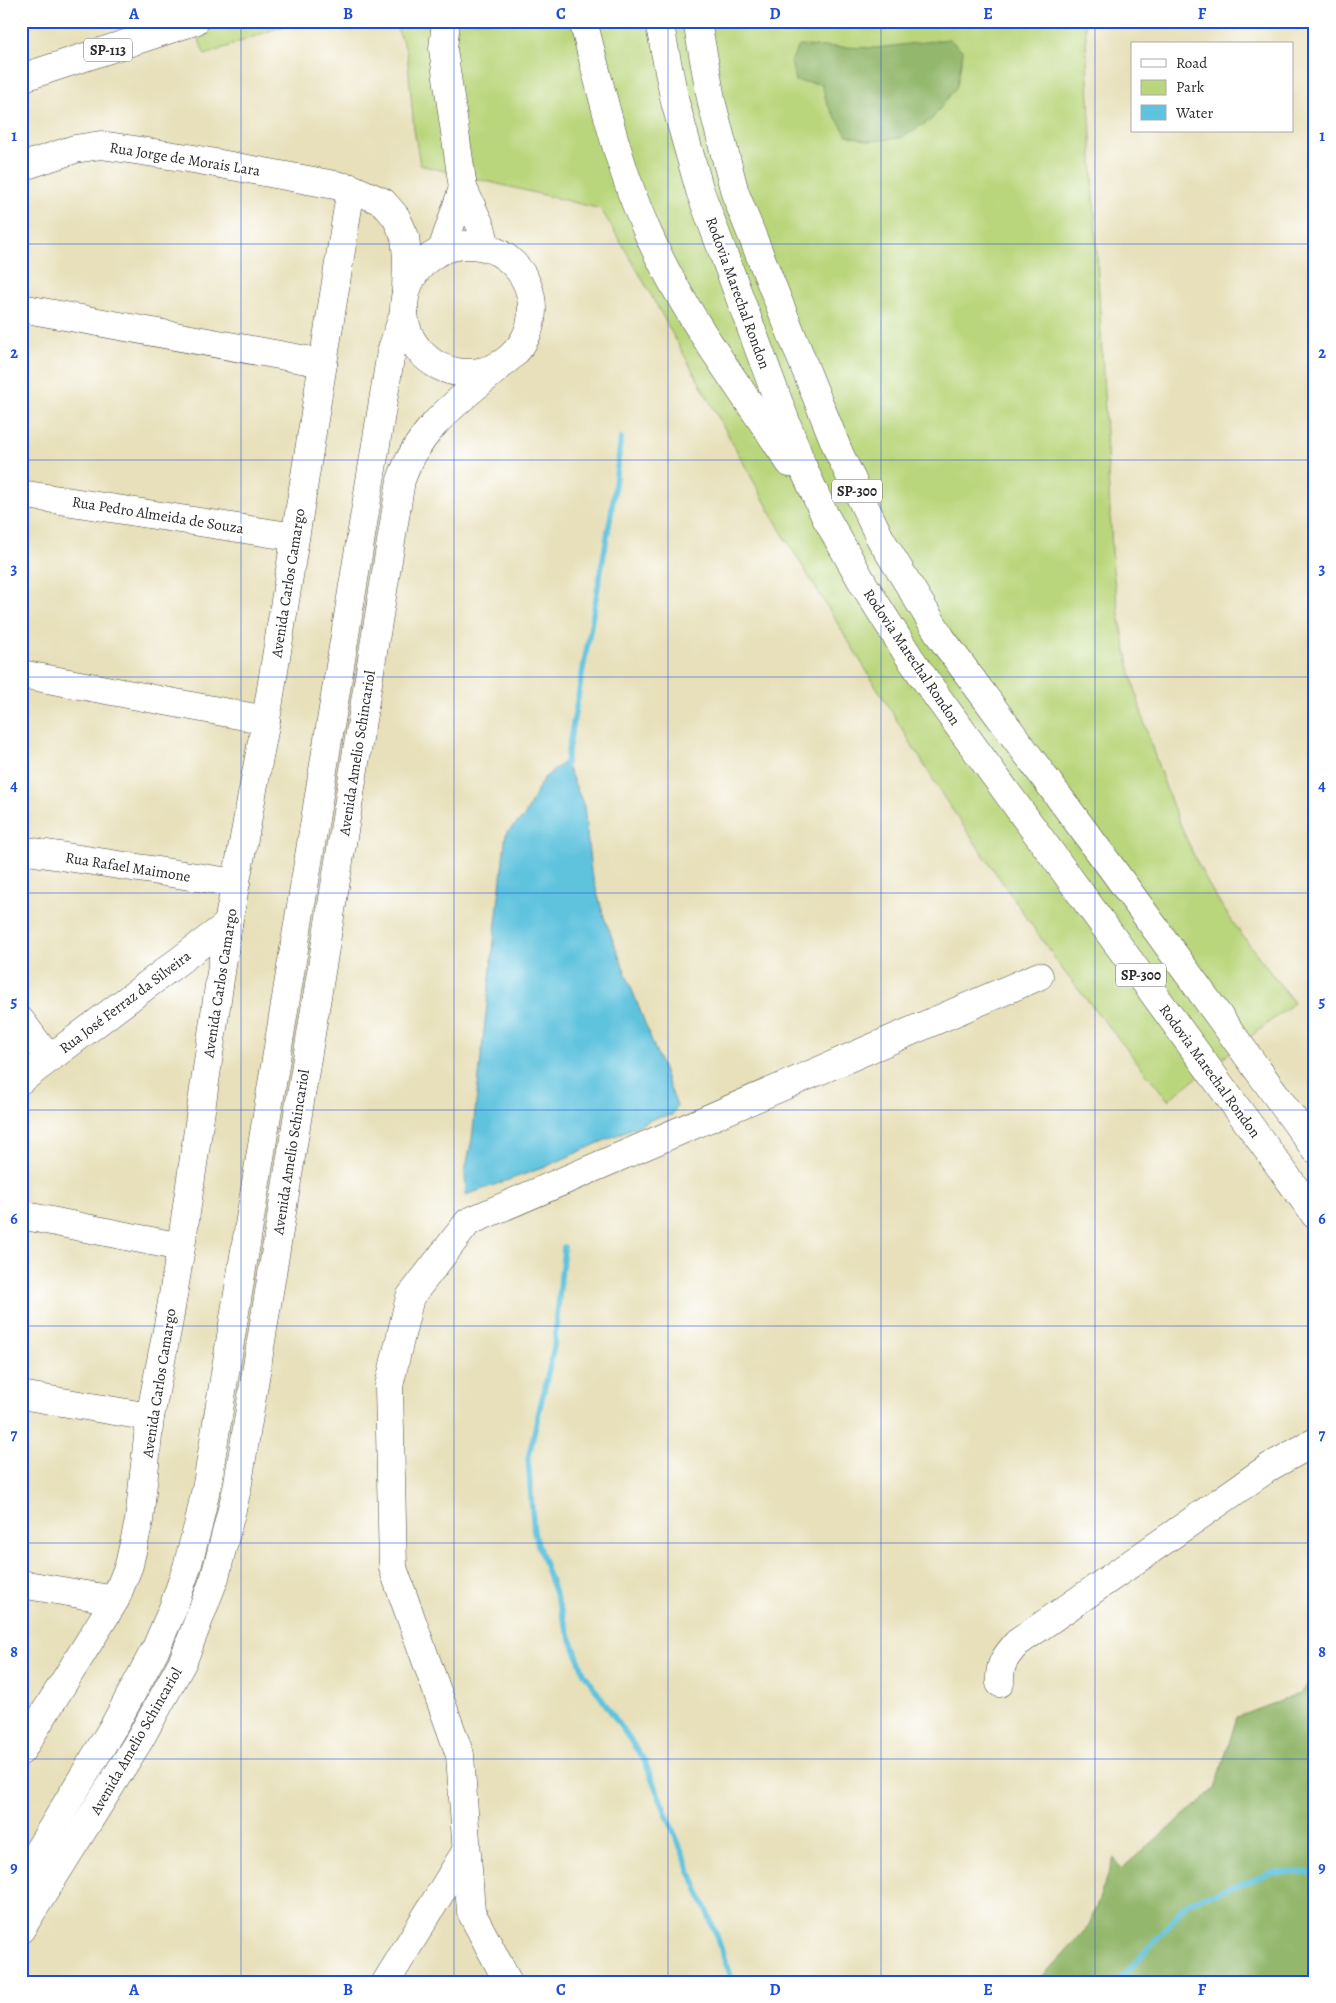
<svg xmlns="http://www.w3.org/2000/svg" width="1336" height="2003" viewBox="0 0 1336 2003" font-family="Alegreya,serif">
  <rect width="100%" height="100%" fill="#fff"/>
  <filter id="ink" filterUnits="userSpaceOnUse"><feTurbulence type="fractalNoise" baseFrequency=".02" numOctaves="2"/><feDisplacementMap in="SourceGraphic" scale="10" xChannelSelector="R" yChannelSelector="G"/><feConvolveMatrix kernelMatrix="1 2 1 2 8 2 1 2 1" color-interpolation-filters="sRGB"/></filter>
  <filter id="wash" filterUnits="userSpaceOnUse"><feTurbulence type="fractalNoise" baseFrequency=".0096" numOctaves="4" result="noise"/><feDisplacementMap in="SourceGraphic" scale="20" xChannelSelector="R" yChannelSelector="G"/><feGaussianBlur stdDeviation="1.12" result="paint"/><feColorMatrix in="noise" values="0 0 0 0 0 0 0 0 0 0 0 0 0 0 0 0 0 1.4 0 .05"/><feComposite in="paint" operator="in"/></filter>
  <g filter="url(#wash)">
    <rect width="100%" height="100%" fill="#e7e0ba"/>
    <g fill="#bad67c" stroke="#728054">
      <path d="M191 21H296L205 55Z"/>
      <path d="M394 21H1085L1113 570C1122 651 1143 728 1172 804 1185 836 1198 868 1216 897 1238 933 1269 969 1294 1003L1168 1100 1062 969 945 799 781 531 640 275 601 209 420 165 414 129 407 52Z"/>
    </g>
    <g fill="#93b76c" stroke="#5f714c">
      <path d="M949 39 963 51 957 86 931 120 900 138 869 141 847 135 827 104 822 84 795 81 791 61 799 46 877 48Z"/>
      <path d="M1315 1677V1982H1037L1089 1926 1114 1858 1121 1869 1215 1789 1237 1717 1300 1694Z"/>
    </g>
    <path fill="#60c3de" stroke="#467784" d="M565 761 584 806 591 871 604 917 677 1106 672 1115 655 1118 545 1167 466 1195 465 1172 472 1139 506 833 524 817 543 779Z"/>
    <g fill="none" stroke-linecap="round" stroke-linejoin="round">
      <g stroke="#60c3de" stroke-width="5.5">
        <path d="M565 768 611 515 621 438"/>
        <path d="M564 1247 554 1347 528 1459 534 1533 570 1637 584 1673 644 1760 717 1936 732 1982"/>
        <path d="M1118 1982 1189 1902 1272 1873 1315 1872"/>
      </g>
    </g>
  </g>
  <g filter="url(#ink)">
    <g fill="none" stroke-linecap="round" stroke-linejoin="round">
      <defs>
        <g id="minor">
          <path d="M21 167 75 149 101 145 188 158 351 188 383 202 396 217 405 237 407 257 406 291"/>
          <path d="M21 308 323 363"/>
          <path d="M21 494 295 537"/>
          <path d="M21 674 266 720"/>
          <path d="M21 850 236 883"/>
          <path d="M21 1021 49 1059"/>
          <path d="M21 1080 228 924"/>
          <path d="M21 1215 181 1247"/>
          <path d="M21 1395 150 1417"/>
          <path d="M21 1584 115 1600"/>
          <path d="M1000 1683C999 1664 1005 1657 1017 1643L1271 1466 1315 1442"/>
          <path d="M21 1751 115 1600 129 1565 139 1521 150 1417 169 1320 181 1247 228 924 266 720 351 188"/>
          <path d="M386 1982 466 1851"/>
          <path d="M508 1982 471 1912 460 1755 393 1568 389 1386 410 1297 468 1222 1039 976"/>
        </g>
        <g id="major">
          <path d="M446 21 443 49 463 188 481 227 486 247"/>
          <path d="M21 78 195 21"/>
          <circle cx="468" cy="309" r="64"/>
          <path d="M442 250 463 188"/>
          <path d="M21 1879 115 1724 156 1648 173 1608 187 1567 198 1526 207 1484 391 352 404 313"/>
          <path d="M21 1929 140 1739 183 1661 215 1577 237 1489 401 480C419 427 459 401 500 366"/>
        </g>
        <g id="highway">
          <path d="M583 21C602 92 617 164 647 231 683 314 740 387 790 463"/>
          <path d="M659 21 675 102 700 191 802 465 825 516 864 585 910 658 938 698 1315 1215"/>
          <path d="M697 21 712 104 735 193 839 453 880 538 942 639 1113 870 1315 1149"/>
        </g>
      </defs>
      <use href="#minor" stroke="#474640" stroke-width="29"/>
      <use href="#major" stroke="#474640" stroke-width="29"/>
      <use href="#highway" stroke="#474640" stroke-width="29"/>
      <use href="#minor" stroke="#fff" stroke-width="28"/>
      <use href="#major" stroke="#fff" stroke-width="28"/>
      <use href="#highway" stroke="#fff" stroke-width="28"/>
    </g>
  </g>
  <path fill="none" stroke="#1d4ed8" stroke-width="1" stroke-opacity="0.55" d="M241 21V1982M454 21V1982M668 21V1982M881 21V1982M1095 21V1982M21 244H1315M21 460H1315M21 677H1315M21 893H1315M21 1110H1315M21 1326H1315M21 1543H1315M21 1759H1315"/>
  <g text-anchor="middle" stroke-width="5" stroke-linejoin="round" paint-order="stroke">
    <g fill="#fff" stroke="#6b6b6b" stroke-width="1">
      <rect x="84" y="38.5" width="48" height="23" rx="4"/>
      <rect x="832" y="479.5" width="50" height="23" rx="4"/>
      <rect x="1116" y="963.5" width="50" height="23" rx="4"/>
    </g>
    <g font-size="14" font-weight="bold" fill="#2b2b2b">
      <text x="108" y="55">SP-113</text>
      <text x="857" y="496">SP-300</text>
      <text x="1141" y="980">SP-300</text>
    </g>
    <g font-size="15" fill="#2b2b2b" stroke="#fff">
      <text transform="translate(185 159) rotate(9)" y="5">Rua Jorge de Morais Lara</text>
      <text transform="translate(738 293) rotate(70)" y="5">Rodovia Marechal Rondon</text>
      <text transform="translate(158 515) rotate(9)" y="5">Rua Pedro Almeida de Souza</text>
      <text transform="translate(288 583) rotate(-81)" y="5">Avenida Carlos Camargo</text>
      <text transform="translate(912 657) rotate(56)" y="5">Rodovia Marechal Rondon</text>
      <text transform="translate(357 753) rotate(-81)" y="5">Avenida Amelio Schincariol</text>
      <text transform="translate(128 867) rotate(9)" y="5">Rua Rafael Maimone</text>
      <text transform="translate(220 983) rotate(-81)" y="5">Avenida Carlos Camargo</text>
      <text transform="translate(125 1002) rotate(-37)" y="5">Rua José Ferraz da Silveira</text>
      <text transform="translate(1210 1071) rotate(54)" y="5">Rodovia Marechal Rondon</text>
      <text transform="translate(291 1152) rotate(-81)" y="5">Avenida Amelio Schincariol</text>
      <text transform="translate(159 1383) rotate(-81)" y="5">Avenida Carlos Camargo</text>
      <text transform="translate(136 1741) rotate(-60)" y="5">Avenida Amelio Schincariol</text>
    </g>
  </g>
  <rect width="1336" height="2003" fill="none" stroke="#fff" stroke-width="55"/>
  <rect x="1131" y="42" width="162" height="90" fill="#ffffff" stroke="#aaaaaa"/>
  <rect x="1141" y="59" width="25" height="8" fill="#ffffff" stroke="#aaaaaa"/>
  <text x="1176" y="68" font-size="15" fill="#2b2b2b">Road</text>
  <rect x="1141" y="80" width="25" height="15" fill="#bad67c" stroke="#aaaaaa"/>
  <text x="1176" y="92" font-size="15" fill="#2b2b2b">Park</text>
  <rect x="1141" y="105" width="25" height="15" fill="#60c3de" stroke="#aaaaaa"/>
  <text x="1176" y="118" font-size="15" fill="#2b2b2b">Water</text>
  <rect x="28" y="28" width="1280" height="1948" fill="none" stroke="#1d4ed8" stroke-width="2"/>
  <g font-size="16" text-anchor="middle" font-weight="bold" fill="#1d4ed8">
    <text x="134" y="19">A</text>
    <text x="348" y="19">B</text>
    <text x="561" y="19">C</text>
    <text x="775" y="19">D</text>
    <text x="988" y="19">E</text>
    <text x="1202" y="19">F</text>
    <text x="14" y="141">1</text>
    <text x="1322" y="141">1</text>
    <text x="14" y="358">2</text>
    <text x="1322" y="358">2</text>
    <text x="14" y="574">3</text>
    <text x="1322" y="574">3</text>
    <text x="14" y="791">4</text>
    <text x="1322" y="791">4</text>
    <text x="14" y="1007">5</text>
    <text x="1322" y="1007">5</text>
    <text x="14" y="1224">6</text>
    <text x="1322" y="1224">6</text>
    <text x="14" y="1440">7</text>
    <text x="1322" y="1440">7</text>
    <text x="14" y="1657">8</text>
    <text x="1322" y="1657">8</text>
    <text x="14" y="1873">9</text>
    <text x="1322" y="1873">9</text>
    <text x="134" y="1995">A</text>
    <text x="348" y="1995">B</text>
    <text x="561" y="1995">C</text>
    <text x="775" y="1995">D</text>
    <text x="988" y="1995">E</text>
    <text x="1202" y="1995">F</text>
  </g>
</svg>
